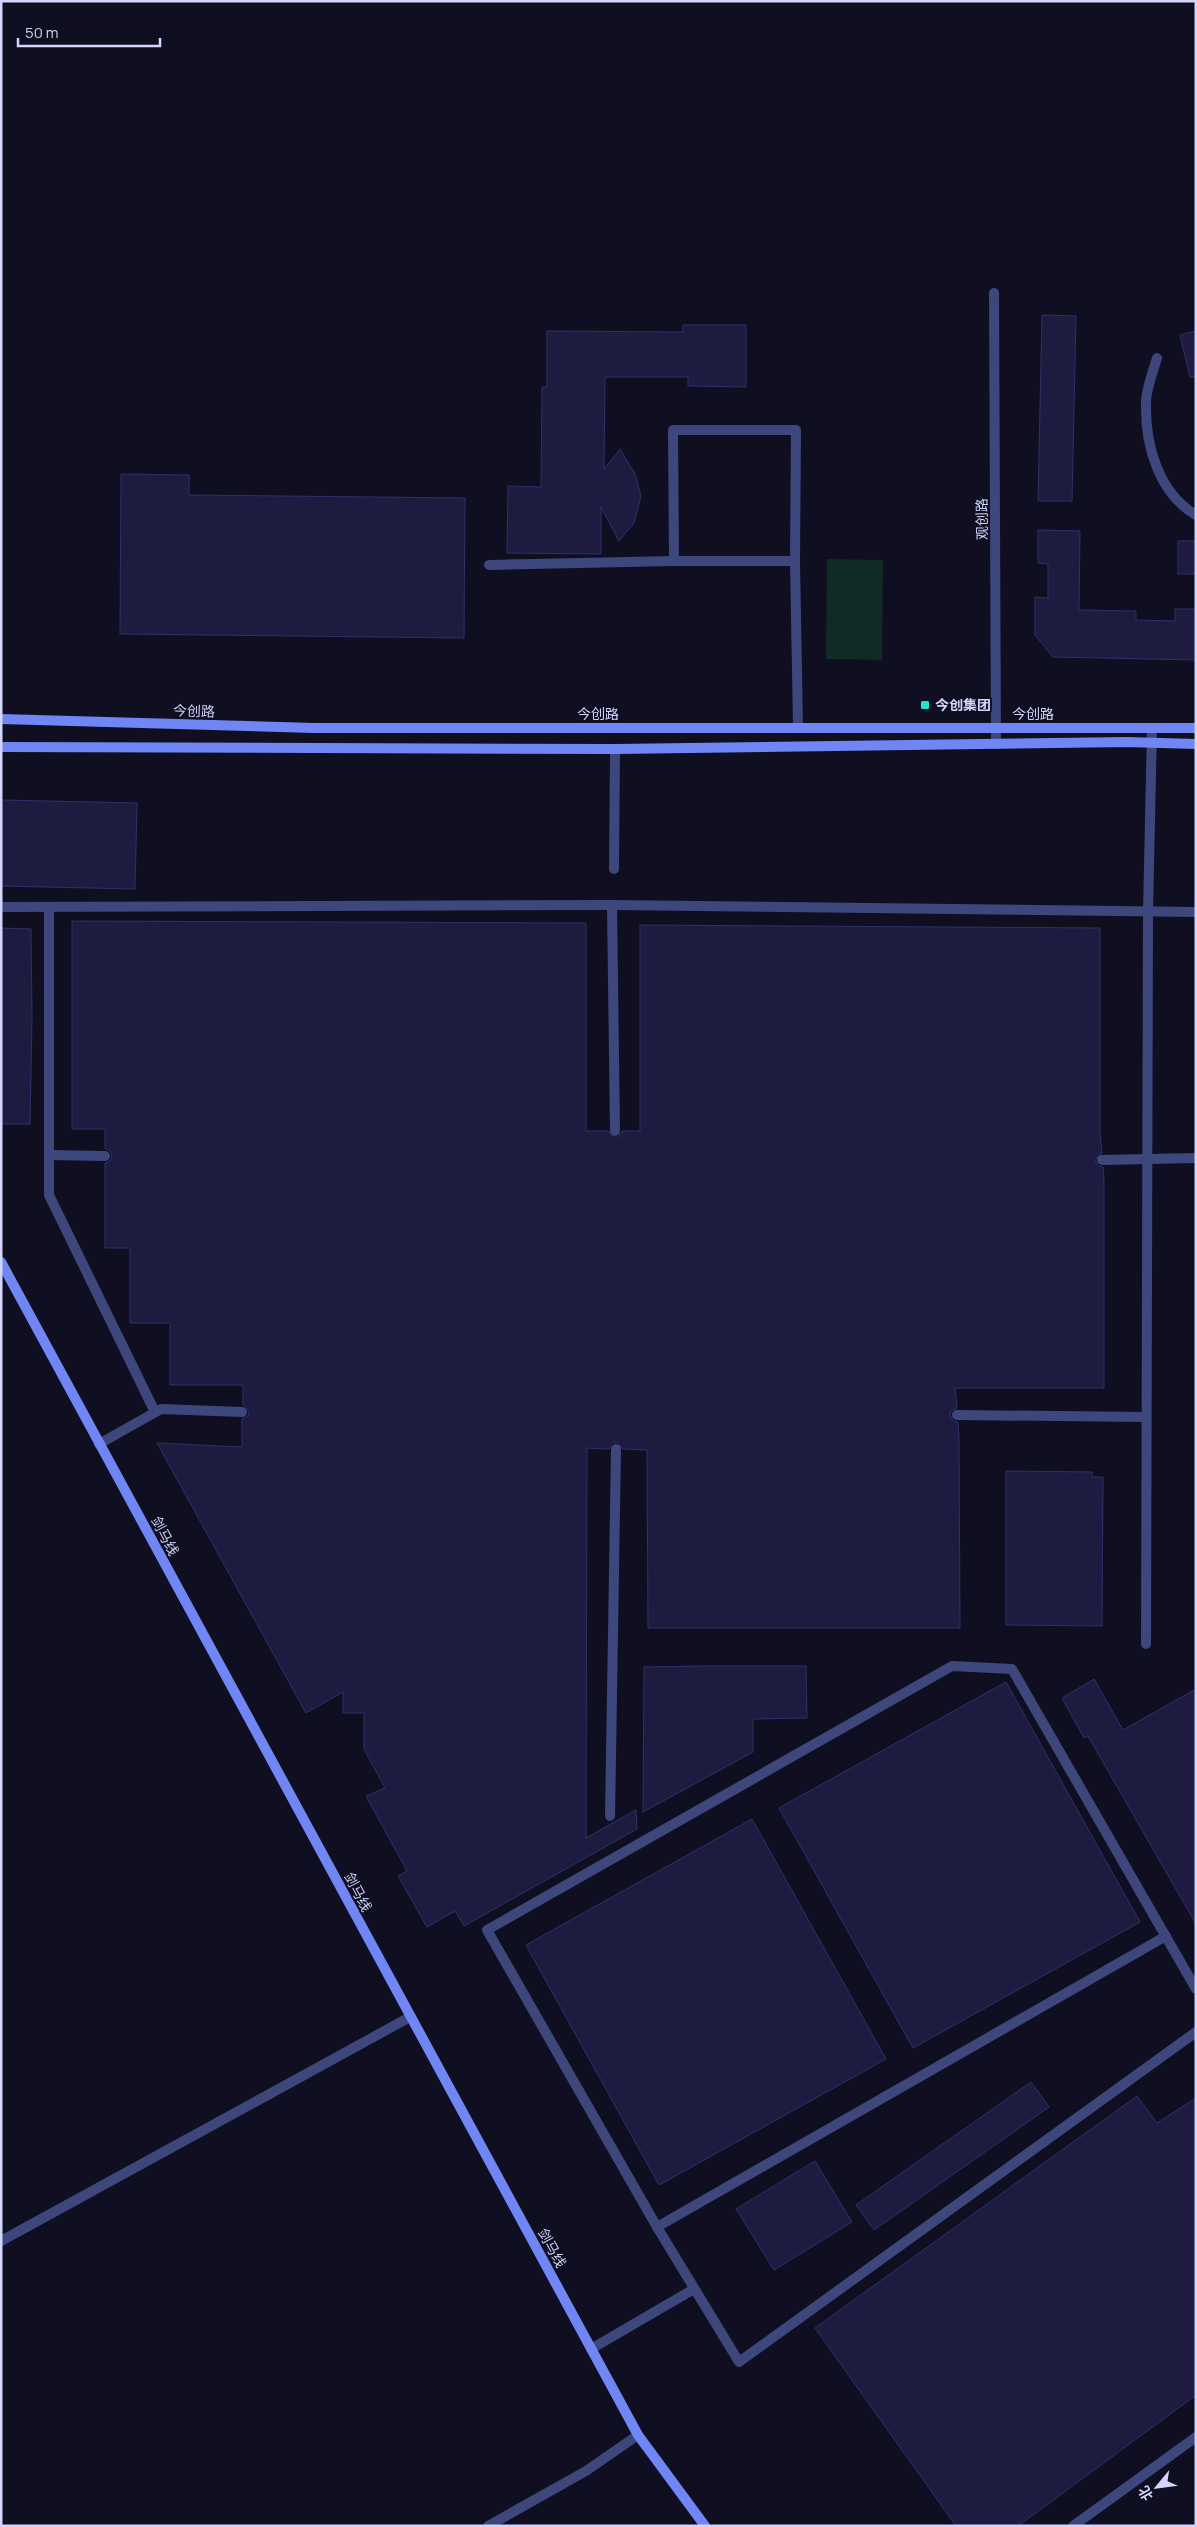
<svg xmlns="http://www.w3.org/2000/svg" width="1197" height="2527" viewBox="0 0 1197 2527" font-family="Manrope,'Noto Sans SC',sans-serif">
  <rect width="100%" height="100%" fill="#0f0f21"/>
  <path fill="#122a25" d="M827 559 883 560 882 660 826 659Z"/>
  <g fill="#1d1c40" stroke="#30306a">
    <path d="M1042 315 1076 316 1072 501H1038Z"/>
    <path d="M683 325H746V387L688 386V377H605L604 469 620 449 635 474 641 496 634 523 619 541 601 507V554L507 553 508 486 541 487 542 387H547V331L683 332Z"/>
    <path d="M1196 331V377H1190L1180 335Z"/>
    <path d="M121 474 189 475V495L465 498 464 638 120 634Z"/>
    <path d="M1038 530 1080 531 1079 610 1136 611V620L1175 621V609H1196V660L1053 657 1035 635V597L1048 598V564L1038 563Z"/>
    <rect x="1178" y="541" width="18" height="33"/>
    <path d="M1 800 137 803 135 889 1 886Z"/>
    <path d="M72 921 586 923V1131H608L615 1138 619 1137 622 1131H640V925L1100 928V1133L1102 1153 1095 1160 1098 1166 1103 1167 1104 1180V1388H955L957 1408 951 1411 950 1415 953 1421 958 1422 959 1438 960 1628H648L647 1450 623 1449 617 1442 612 1443 609 1449 587 1448 586 1838 636 1810 637 1829 464 1926 455 1911 427 1927 398 1876 407 1871 366 1796 385 1788 364 1749V1713H343V1692L306 1713 157 1443 242 1447V1419L248 1416 249 1412 243 1405V1385H170V1323H130V1248H105V1163L111 1160 112 1156 109 1150 105 1149V1129H72Z"/>
    <path d="M1 928 31 929 32 1018 30 1124H1Z"/>
    <path d="M1006 1471 1092 1472V1477H1103L1102 1626 1006 1625Z"/>
    <path d="M703 1666H806L807 1718 753 1719V1752L643 1812 644 1667Z"/>
    <path d="M1094 1679 1123 1730 1196 1689V1924L1088 1736 1084 1738 1062 1698Z"/>
    <path d="M1006 1682 1140 1922 913 2048 779 1808Z"/>
    <path d="M752 1819 886 2059 659 2185 526 1945Z"/>
    <path d="M1031 2082 1049 2107 874 2230 856 2205Z"/>
    <path d="M1137 2096 1157 2123 1196 2098V2395L1018 2526H956L815 2328Z"/>
    <path d="M815 2161 852 2222 774 2270 736 2209Z"/>
  </g>
  <g fill="none" stroke-linecap="round" stroke-linejoin="round">
    <g stroke="#3d477c" stroke-width="10">
      <path d="M1157 358C1153 372 1146 389 1146 403 1145 444 1158 493 1196 515"/>
      <path d="M795 561H674L673 430H796L795 561 798 727"/>
      <path d="M489 565 674 561"/>
      <path d="M614 869 615 749"/>
      <path d="M612 905 615 1131"/>
      <path d="M1 907 612 905 1196 912"/>
      <path d="M49 907V1195L155 1412"/>
      <path d="M49 1155 105 1156"/>
      <path d="M1102 1160 1196 1158"/>
      <path d="M957 1415 1146 1417"/>
      <path d="M99 1444 161 1409 242 1412"/>
      <path d="M1146 1644 1148 912 1152 728"/>
      <path d="M610 1816 616 1449"/>
      <path d="M1196 1989 1012 1669 952 1666 487 1930 657 2227 739 2362 1196 2032"/>
      <path d="M657 2227 1166 1936"/>
      <path d="M591 2349 694 2289"/>
      <path d="M488 2526 586 2471 638 2435"/>
    </g>
    <g stroke="#3d477c" stroke-width="10">
      <path d="M994 293 996 744"/>
      <path d="M1 2241 410 2017"/>
      <path d="M1073 2526 1196 2437"/>
    </g>
    <g stroke="#7086f5" stroke-width="10">
      <path d="M1 719 314 728H1196"/>
      <path d="M1 747 615 749 1127 742 1196 744"/>
      <path d="M1 1262 638 2435 705 2526"/>
    </g>
  </g>
  <rect fill="#11e9d4" stroke="#0f0f21" stroke-width="2" x="920" y="700" width="10" height="10" rx="2.5"/>
  <g text-anchor="middle" stroke-width="4" stroke-linejoin="round" paint-order="stroke">
    <g font-size="14" fill="#d2d5fc" stroke="#0f0f21">
      <text transform="translate(982 519) rotate(-91)" y="5">观创路</text>
      <text transform="translate(194 711) rotate(2)" y="5">今创路</text>
      <text x="598" y="719">今创路</text>
      <text x="1033" y="719">今创路</text>
      <text transform="translate(165 1536) rotate(62)" y="5">剑马线</text>
      <text transform="translate(358 1892) rotate(62)" y="5">剑马线</text>
      <text transform="translate(552 2248) rotate(61)" y="5">剑马线</text>
    </g>
    <g font-size="14" font-weight="bold" fill="#d2d5fc" stroke="#0f0f21" text-anchor="start">
      <text x="935" y="710">今创集团</text>
    </g>
  </g>
  <rect width="1197" height="2527" fill="none" stroke="#d2d5fc" stroke-width="5"/>
  <g transform="translate(1157 2487) rotate(241)" stroke="#0f0f21" stroke-width="4" paint-order="stroke">
  <path d="M0-4L9 19L0 12L-9 19Z" fill="#d2d5fc"/>
  <text y="-8" font-size="14" font-weight="bold" text-anchor="middle" fill="#d2d5fc">北</text>
  </g>
  <path d="M18 38v8h142v-8" fill="none" stroke="#d2d5fc" stroke-width="2.5"/>
  <text x="25" y="38" font-size="15" fill="#d2d5fc" stroke="#0f0f21" stroke-width="4" paint-order="stroke">50 m</text>
</svg>
